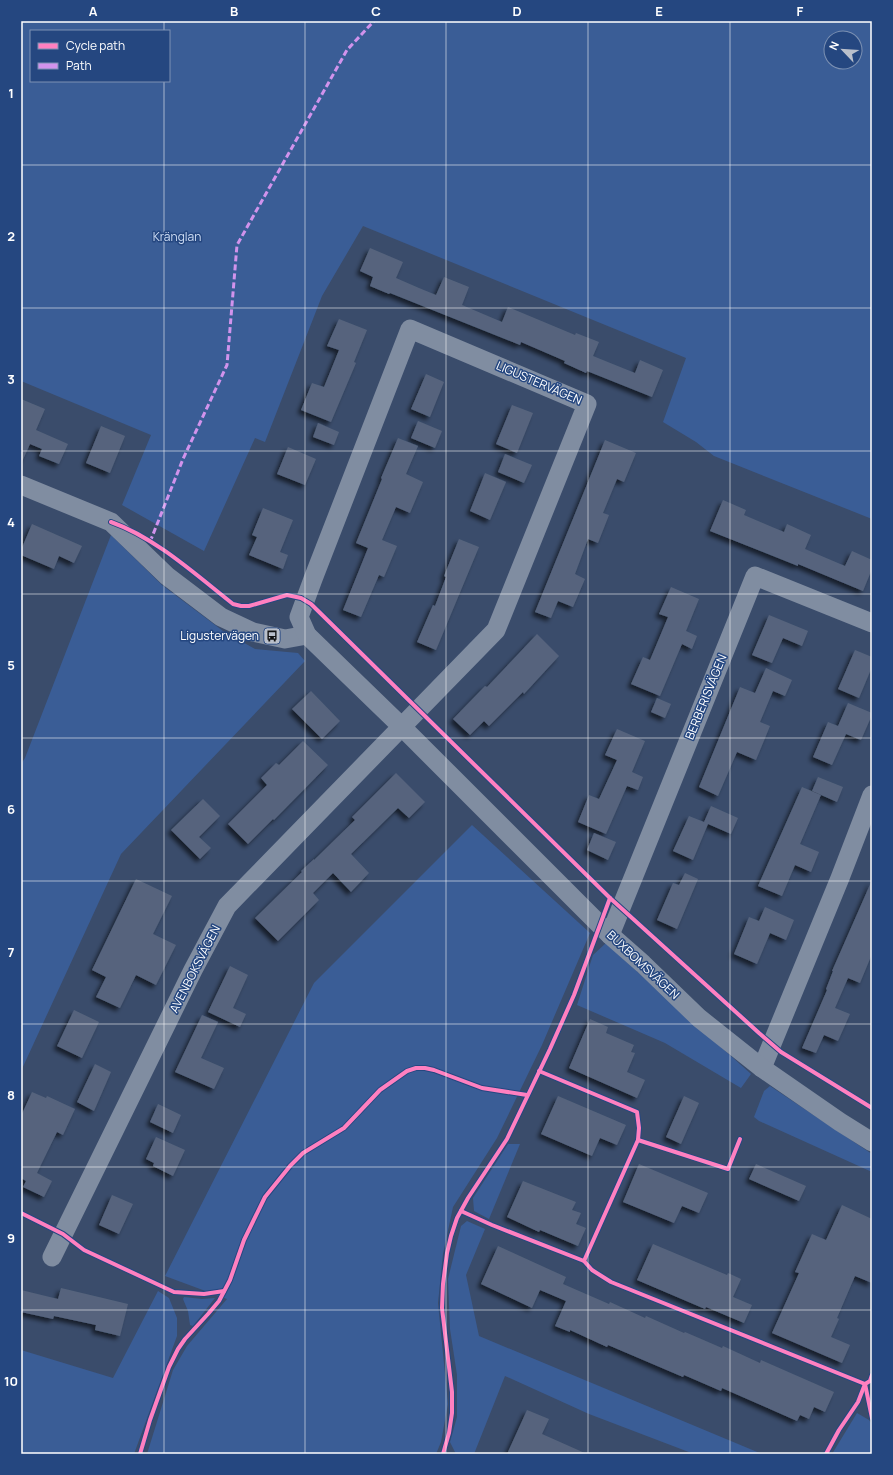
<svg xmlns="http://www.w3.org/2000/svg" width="893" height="1475" viewBox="0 0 893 1475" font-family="Manrope,sans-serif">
  <defs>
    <filter id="shadow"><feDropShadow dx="-3.5" dy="3.5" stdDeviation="2" flood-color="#0009"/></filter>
  </defs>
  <rect width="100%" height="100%" fill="#3a4c6b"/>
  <g fill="#3a5d96" fill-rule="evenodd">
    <path d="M21 21H872V519L714 456 696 442 663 422 686 358 363 226 322 296 265 442 255 438 204 551 122 505 151 435 21 381ZM31 31H169V81H31ZM831 38H855V62H831Z"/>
    <path d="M111 535 162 585 223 631 255 649 298 653 305 661 121 854 21 1071V764L25 758Z"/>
    <path d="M472 825 590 933 542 1045 497 1138 453 1207 443 1254 438 1303 448 1404 441 1442 436 1454H147L173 1370 187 1346 227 1299 165 1276 314 983Z"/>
    <path d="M606 943 664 996 751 1074 741 1088 665 1043 577 1005 593 955Z"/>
    <path d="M770 1086 872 1154V1172L759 1121 754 1117 764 1091Z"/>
    <path d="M508 1144H520L489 1219 474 1211 473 1198Z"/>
    <path d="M467 1221 485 1229 466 1275 479 1336 762 1454H694L589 1414 505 1376 474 1454H456L450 1442 457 1417V1375L450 1329 448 1279 461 1226Z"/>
    <path d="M158 1291 169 1298 177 1318V1336L134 1454H21V1350L113 1378Z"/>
    <path d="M184 1297 202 1299 215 1298 193 1326 190 1325 188 1311 183 1299Z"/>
    <path d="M857 1413 869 1420 872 1424V1454H832Z"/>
  </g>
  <g fill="#56647d" filter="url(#shadow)">
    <path d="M370 248 403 262 396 278 419 288 436 295 444 277 469 287 462 305 502 322 508 307 575 335 576 333 599 342 593 356 635 373 640 360 663 370 652 397 587 371 586 373 564 363 565 361 521 342 520 345 390 293 389 294 370 286 373 277 360 271Z"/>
    <path d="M339 319 367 330 354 362 356 363 331 422 301 410 312 383 324 387 339 350 327 346Z"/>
    <path d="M426 374 444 382 430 417 411 409Z"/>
    <path d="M21 399 45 409 36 430 68 444 59 464 39 456 42 449 30 444 21 464Z"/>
    <path d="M512 405 533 413 517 453 496 444Z"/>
    <path d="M418 421 442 431 435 448 411 438Z"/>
    <path d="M318 423 339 432 334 445 313 437Z"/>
    <path d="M101 426 125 436 110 473 86 463Z"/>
    <path d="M398 438 418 446 406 474 423 482 410 513 396 507 382 540 397 546 384 577 379 575 361 617 343 610 368 548 356 543 382 479 381 478Z"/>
    <path d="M605 440 636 453 624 482 617 479 603 513 609 515 598 543 588 539 575 574 585 579 573 607 558 601 551 618 535 612Z"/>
    <path d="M288 447 316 459 305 485 277 474Z"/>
    <path d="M505 454 532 465 524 483 498 472Z"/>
    <path d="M485 473 506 482 490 520 470 511Z"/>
    <path d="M723 500 746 510 744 515 784 532 787 524 811 535 805 549 845 566 852 551 872 560V569L863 591 798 564V566L710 531Z"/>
    <path d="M263 508 293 520 280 552 288 555 283 569 249 555 257 537 252 535Z"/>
    <path d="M32 524 82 546 74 563 59 556 54 569 21 555V550Z"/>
    <path d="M459 539 479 547 436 650 417 642 433 605 435 606 446 577 444 576Z"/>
    <path d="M671 587 699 599 686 631 697 636 692 649 682 644 660 696 631 684 643 657 650 660 668 617 659 614Z"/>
    <path d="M769 615 808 631 802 646 783 638 772 663 752 655Z"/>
    <path d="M537 634 559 656 524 694 523 692 489 726 484 721 470 735 453 719 485 686 487 687Z"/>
    <path d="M855 650 872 657V667L859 698 838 689Z"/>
    <path d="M766 668 792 680 785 696 773 691 760 722 770 726 756 760 737 752 718 796 699 787 740 687 755 693Z"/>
    <path d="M311 691 340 721 322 739 292 709Z"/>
    <path d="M657 698 671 704 665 718 651 712Z"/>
    <path d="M848 703 872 713V715L861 740 846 734 832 765 813 757 828 722 838 726Z"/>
    <path d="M617 729 645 741 632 772 643 777 638 790 627 786 606 834 578 822 589 795 599 799 617 760 605 755Z"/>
    <path d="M303 741 328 765 274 820 273 819 248 844 228 824 267 785 261 778 276 763 279 765Z"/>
    <path d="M396 773 425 802 409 818 398 808 351 854 369 873 351 892 333 873 313 893 319 900 278 941 255 918 302 872 301 871 314 859V860L355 820 352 817Z"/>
    <path d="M818 777 843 787 837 802 812 791Z"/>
    <path d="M802 787 821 795 800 844 819 852 811 872 795 865 782 896 758 886Z"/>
    <path d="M203 799 220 816 199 837 211 848 200 859 171 830Z"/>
    <path d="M711 806 738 818 731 834 708 824 693 860 673 851 689 816 704 822Z"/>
    <path d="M594 833 616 842 608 860 587 850Z"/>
    <path d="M685 873 698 879 677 929 657 920 673 883 679 885Z"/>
    <path d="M136 879 172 896 153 934 176 945 156 985 136 975 120 1008 96 997 106 977 92 970Z"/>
    <path d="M872 880V954L860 983 848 978 835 1008 850 1014 838 1041 824 1035 816 1053 802 1048 827 990 826 989 833 971H832Z"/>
    <path d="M765 907 794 920 786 940 770 933 757 964 734 954 749 917 759 921Z"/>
    <path d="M230 966 248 975 233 1008 246 1014 240 1027 208 1012Z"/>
    <path d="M74 1010 99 1022 82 1058 57 1046Z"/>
    <path d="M202 1015 218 1022 201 1058 224 1068 214 1089 175 1072Z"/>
    <path d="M590 1019 608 1027 606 1033 634 1045 631 1052 635 1053 627 1072 645 1080 637 1098 569 1068Z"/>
    <path d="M95 1064 111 1072 94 1111 77 1102Z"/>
    <path d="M32 1092 46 1098 47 1096 75 1109 63 1135 57 1132 37 1173 52 1181 44 1197 23 1187 26 1181 21 1178V1116Z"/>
    <path d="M558 1096 626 1125 617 1145 600 1138 592 1156 541 1134Z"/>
    <path d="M684 1096 699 1103 681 1144 666 1137Z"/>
    <path d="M158 1104 181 1115 173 1133 150 1122Z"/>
    <path d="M156 1137 185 1150 173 1176 153 1166 154 1163 146 1159Z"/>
    <path d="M639 1164 708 1193 699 1213 682 1206 674 1223 623 1202Z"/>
    <path d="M756 1164 806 1186 799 1201 749 1179Z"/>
    <path d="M523 1181 576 1202 572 1210 581 1213 576 1224 586 1228 578 1246 540 1230 539 1232 507 1217Z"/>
    <path d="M112 1195 133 1204 119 1234 99 1225Z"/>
    <path d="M842 1205 872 1219V1283L855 1276 837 1318 839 1319 831 1337 850 1345 842 1363 772 1333 799 1273 795 1272 812 1234 826 1240Z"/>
    <path d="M653 1244 727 1275 728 1273 741 1279 733 1297 752 1305 744 1323 706 1307 705 1309 637 1280Z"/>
    <path d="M498 1246 566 1277 563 1284 609 1304 610 1302 645 1318 646 1316 684 1333 685 1332 722 1348 723 1346 760 1363 761 1360 834 1392 825 1412 814 1407 809 1419 800 1415 797 1421 722 1388 721 1391 684 1375 683 1377 608 1345 607 1347 570 1330V1332L555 1326 566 1301 540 1290 532 1308 481 1284Z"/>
    <path d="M61 1288 128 1304 120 1336 95 1330 96 1325 54 1316 53 1319 21 1312V1290L58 1299Z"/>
    <path d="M527 1410 549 1419 542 1434 587 1454H507Z"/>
  </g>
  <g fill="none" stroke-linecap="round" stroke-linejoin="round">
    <g stroke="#808da1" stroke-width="19">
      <path d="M21 485 111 522 167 576 221 617 253 632 285 639 307 635"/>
      <path d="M610 935 755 576 872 623"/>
      <path d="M762 1068 840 878 872 795"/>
      <path d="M52 1257 193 970 227 906 496 630 587 404 410 329 313 579 299 617 307 635 402 727 610 935 643 964 699 1018 762 1068 840 1122 872 1142"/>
    </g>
    <path stroke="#d193ec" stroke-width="3" stroke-dasharray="6 3" stroke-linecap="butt" d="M150 542 183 459 227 365 237 245 347 50 374 21"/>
    <defs>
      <g id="cycleway">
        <path d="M111 522C156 538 196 575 233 604L241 606H249L287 595 301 598 311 604 610 898"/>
        <path d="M539 1071 637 1112 639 1128 638 1140 584 1261"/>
        <path d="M638 1140 728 1169 740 1139"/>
        <path d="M461 1211 492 1225 584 1261 592 1270 611 1282 865 1384 872 1418"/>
        <path d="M21 1213 63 1234 84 1250 174 1292 204 1294 224 1291"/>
        <path d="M140 1454 150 1420 169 1367 178 1349 185 1339 208 1314 219 1301 230 1280 244 1240 265 1197 290 1166 303 1153 344 1128 380 1090 407 1071 416 1068H425L434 1070 482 1088 527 1095"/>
        <path d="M443 1454 449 1433 452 1413V1392L442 1308 443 1284 447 1253 451 1236 457 1218 468 1198 507 1139 550 1049 574 995 610 898 759 1033 781 1052 872 1108"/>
        <path d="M826 1454 839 1430 858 1402 865 1384 870 1381 872 1375"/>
      </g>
    </defs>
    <use href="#cycleway" stroke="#254780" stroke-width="6"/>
    <use href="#cycleway" stroke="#ff80c0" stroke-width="4"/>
  </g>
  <path fill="none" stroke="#fff" stroke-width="1" stroke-opacity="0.55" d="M164 21V31M305 21V1454M446 21V1454M588 21V1454M730 21V1454M164 81V1454M21 165H872M21 308H872M21 451H872M21 594H872M21 738H872M21 881H872M21 1024H872M21 1167H872M21 1310H872"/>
  <defs>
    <symbol id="bus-square" viewBox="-11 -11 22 22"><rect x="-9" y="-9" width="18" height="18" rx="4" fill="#bac0cb" stroke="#254780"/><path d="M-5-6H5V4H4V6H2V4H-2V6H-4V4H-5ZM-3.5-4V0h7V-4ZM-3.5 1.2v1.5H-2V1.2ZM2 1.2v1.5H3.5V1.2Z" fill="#111"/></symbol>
  </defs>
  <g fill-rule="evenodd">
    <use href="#bus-square" x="262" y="626" width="20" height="20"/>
  </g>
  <g text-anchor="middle" stroke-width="3" stroke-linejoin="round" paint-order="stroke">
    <g font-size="12" fill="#cfdef5" stroke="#254780">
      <text x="177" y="241">Kränglan</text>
    </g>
    <g font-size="12" fill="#fff" stroke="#254780">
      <text transform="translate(539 383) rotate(23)" y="4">LIGUSTERVÄGEN</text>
      <text transform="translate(706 697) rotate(-68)" y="4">BERBERISVÄGEN</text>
      <text transform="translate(643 965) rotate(43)" y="4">BUXBOMSVÄGEN</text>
      <text transform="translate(195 969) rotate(-63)" y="4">AVENBOKSVÄGEN</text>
    </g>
    <g font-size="12" fill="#fff" stroke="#254780" text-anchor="end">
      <text x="259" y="640">Ligustervägen</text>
    </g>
  </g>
  <rect width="893" height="1475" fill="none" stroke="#254780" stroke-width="44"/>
  <rect x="30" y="30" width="140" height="52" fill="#254780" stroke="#7c91b3"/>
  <rect x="38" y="43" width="20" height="6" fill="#ff80c0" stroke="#7c91b3"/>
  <text x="66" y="50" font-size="12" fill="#ffffff">Cycle path</text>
  <rect x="38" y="63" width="20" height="6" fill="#d193ec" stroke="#7c91b3"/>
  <text x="66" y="70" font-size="12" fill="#ffffff">Path</text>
  <g transform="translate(843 50) rotate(295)"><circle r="19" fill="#254780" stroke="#7c91b3"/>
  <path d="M0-3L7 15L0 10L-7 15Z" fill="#bac0cb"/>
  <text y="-6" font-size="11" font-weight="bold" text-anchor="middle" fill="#ffffff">N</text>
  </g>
  <rect x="22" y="22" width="849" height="1431" fill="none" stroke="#fff" stroke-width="1.5"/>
  <g font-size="13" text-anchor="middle" font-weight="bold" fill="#fff">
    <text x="93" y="16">A</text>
    <text x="234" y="16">B</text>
    <text x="376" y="16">C</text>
    <text x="517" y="16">D</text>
    <text x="659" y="16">E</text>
    <text x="800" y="16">F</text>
    <text x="11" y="98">1</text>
    <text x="11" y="241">2</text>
    <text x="11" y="384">3</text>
    <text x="11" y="527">4</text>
    <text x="11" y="670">5</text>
    <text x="11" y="814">6</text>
    <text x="11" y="957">7</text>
    <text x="11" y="1100">8</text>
    <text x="11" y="1243">9</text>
    <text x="11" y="1386">10</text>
  </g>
</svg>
